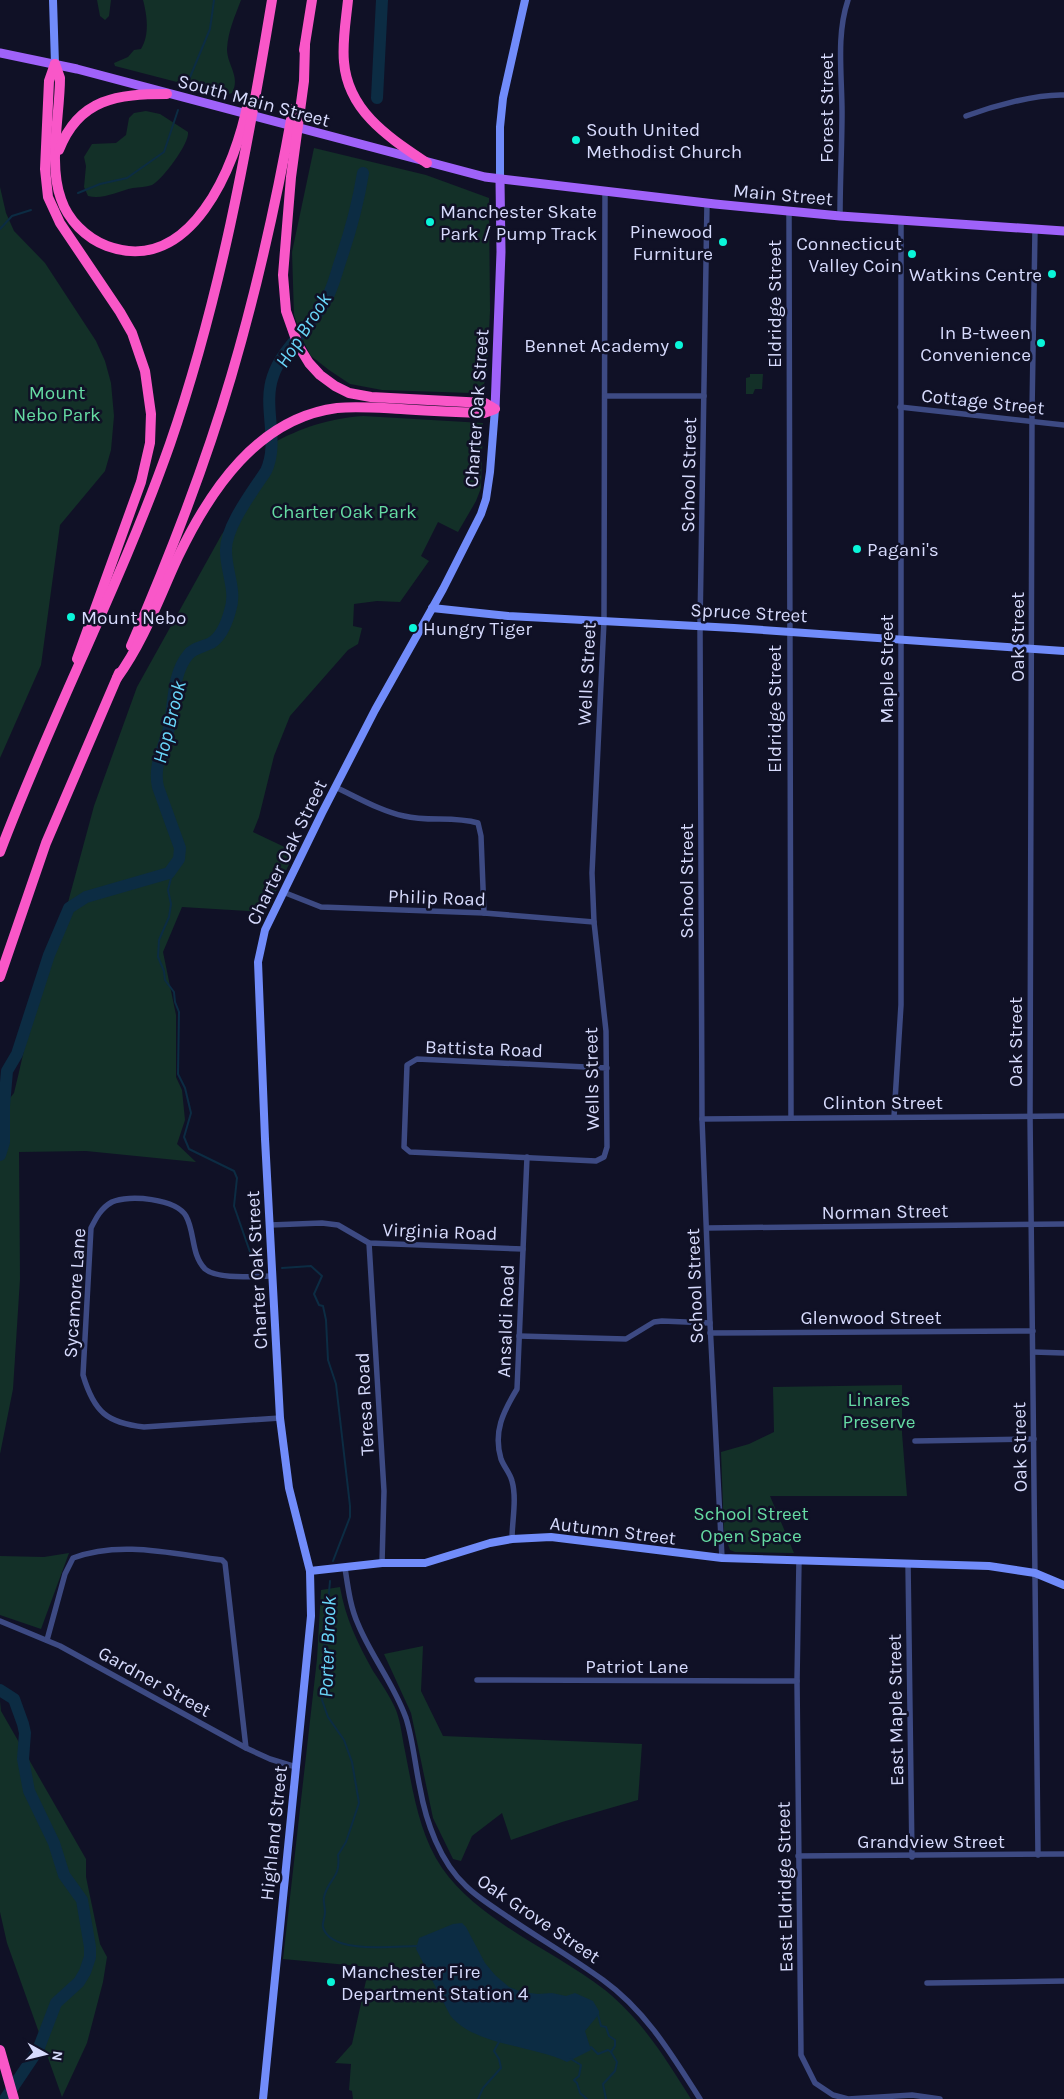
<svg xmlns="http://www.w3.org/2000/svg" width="1064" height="2099" viewBox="0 0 1064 2099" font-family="Karla,sans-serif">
  <rect width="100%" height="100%" fill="#101126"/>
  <g fill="#133028">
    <path d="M97 0H111L109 16 105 20 100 16Z"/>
    <path d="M143 0H241C235 16 228 31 227 49 227 65 241 77 232 93L227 95 115 66 114 63 128 57 134 50 141 49C150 35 147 15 143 0Z"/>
    <path d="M146 111 160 114 188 132C190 143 162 180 152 185 146 187 139 187 133 188 118 191 103 200 88 196L84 187 86 166 84 157 92 144 116 143 126 135 129 118 134 113Z"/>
    <path d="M314 148 426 175 489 198 490 311 487 373 482 391 471 393 382 390 350 384 329 370 311 356 303 341 294 315 292 252Z"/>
    <path d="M0 187 6 213 14 231 45 263 96 341 105 361 111 383 114 416 111 450 105 471 60 525 41 665 0 758Z"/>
    <path d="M750 374H763L762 389H755L753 394H746V378L750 377Z"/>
    <path d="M363 416 483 423 481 488 476 501 458 532 438 522 421 556 429 561 400 602 377 601 354 604 353 626 362 628 358 644 348 650 290 716 274 756 259 817 253 832 295 852 266 912 182 907 163 952 176 1015V1077L182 1090 185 1120 177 1144 196 1162 86 1151 19 1152 20 1279 13 1389 0 1454V1140L10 1098 14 1093 19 1072 32 1015 67 906 94 806 137 687 222 534 242 509 263 474 271 444C303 427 327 419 363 416Z"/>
    <path d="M902 1385V1433L907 1496H770L794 1553 735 1552 730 1550 724 1534 721 1452 749 1444 774 1432 773 1387Z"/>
    <path d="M69 1553 41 1629 0 1615V1556L44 1557Z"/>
    <path d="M340 1587C345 1617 358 1644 373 1671 381 1683 390 1696 396 1710 401 1723 402 1737 405 1751 413 1791 419 1834 442 1868 480 1922 553 1950 605 1990 642 2020 666 2059 691 2099H353L352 2091 349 2090 351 2064 335 2063 352 2044 369 1967 283 1959 317 1659 321 1590Z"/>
    <path d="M423 1646 421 1691 443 1736 642 1744 638 1800 562 1822 511 1840 502 1813 472 1836 461 1861 453 1859 433 1818 411 1713 384 1654Z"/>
    <path d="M0 1701 1 1711 86 1859V1877L100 1944 107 1957 103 1982 87 2043 62 2097 7 1943 0 1912Z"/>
  </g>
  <path fill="#0c2c43" d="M462 1923 466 1927 485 1963 495 1975 509 1987 522 1992 538 1994 552 1993 566 1996 575 1993 593 2001 599 2011V2014L585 2031 591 2050 567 2062C535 2046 472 2045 450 2015L416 1949 419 1938 453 1924Z"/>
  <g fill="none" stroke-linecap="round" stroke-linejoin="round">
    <g stroke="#0c2c43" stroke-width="2">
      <path d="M188 82 210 29 214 0"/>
      <path d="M78 193 100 184 127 178 164 152 178 110"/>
      <path d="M0 229 12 216 31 210"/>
      <path d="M173 870 168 890 171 904 169 917 159 940 158 957 164 971 165 980 174 992 175 1002 179 1012 178 1074 185 1088 191 1113 184 1137 189 1149 234 1171 237 1178 234 1206 250 1252 260 1258"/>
      <path d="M282 1268 311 1266 322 1276 314 1294 319 1305 323 1306 326 1320 328 1360 336 1384 350 1506V1517L333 1561"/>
      <path d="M330 1581 324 1649 325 1678 322 1700 328 1717 344 1740 352 1762 359 1803 346 1842 338 1855C341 1879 329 1877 324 1897 323 1901 325 1907 325 1912 325 1917 322 1923 323 1927 330 1955 396 1946 417 1946"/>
      <path d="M598 2015 601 2026 606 2027 609 2036 615 2040V2046L611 2052"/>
      <path d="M591 2047 598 2054 608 2050 611 2052 617 2062 615 2071 603 2084 606 2099"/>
      <path d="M571 2059 581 2065 579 2076 574 2080 577 2083 580 2093 587 2099"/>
      <path d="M478 2099 483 2088 501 2068 499 2059 494 2051 500 2040"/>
    </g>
    <g stroke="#0c2c43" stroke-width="12">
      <path d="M377 98 382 0"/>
      <path d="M0 1155 4 1142V1106L7 1071 17 1054 49 955 69 908 86 897 169 873 179 859 180 848 158 787C153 765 164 748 169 728 174 706 172 674 188 655 193 648 203 647 211 643 221 637 227 622 230 611 237 591 226 572 226 551 225 527 253 491 266 471 280 441 262 407 273 376 282 349 308 329 323 305 332 292 335 277 340 262 350 233 358 204 363 173"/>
      <path d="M0 1690 14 1699 23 1724 25 1733 23 1759 29 1791 54 1843 64 1875 82 1900 90 1947V1957L85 1972 79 1982 56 2003 38 2050 5 2099"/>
    </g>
    <g stroke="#3d4a83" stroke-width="5.5">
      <path d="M966 116C993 106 1036 94 1064 95"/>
      <path d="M605 191 604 621 592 873 594 922 606 1031 607 1147 604 1157 596 1161 410 1152 404 1147 407 1065 417 1059 607 1068"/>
      <path d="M707 203 700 625 702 1119 710 1323 722 1558"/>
      <path d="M789 211 791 1117"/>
      <path d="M840 216C840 181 842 146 842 112 842 75 836 35 848 0"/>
      <path d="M1035 230 1032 411 1030 1115 1038 1855"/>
      <path d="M605 396H704"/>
      <path d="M900 407 1064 425"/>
      <path d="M335 787C357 797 380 811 404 816 428 822 453 816 478 823L481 836 484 913"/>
      <path d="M283 892 321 907 484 913 594 922"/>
      <path d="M894 1117 901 1005V221"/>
      <path d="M702 1119 1064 1116"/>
      <path d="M270 1225 322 1223 338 1225 369 1243 523 1249"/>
      <path d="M707 1228 1064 1224"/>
      <path d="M369 1243 384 1491 382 1563"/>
      <path d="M272 1276C255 1276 218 1280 205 1269 191 1255 195 1232 186 1216 176 1199 129 1194 112 1202 101 1208 96 1218 91 1228L83 1375C94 1412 107 1423 144 1427L280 1418"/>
      <path d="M710 1333 1033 1331"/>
      <path d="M519 1336 626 1339 654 1322 662 1321 710 1323"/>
      <path d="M1033 1352 1064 1353"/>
      <path d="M915 1441 1034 1439"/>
      <path d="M512 1539C512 1521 517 1499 512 1481 510 1473 504 1467 501 1459 493 1432 503 1412 517 1389L527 1157"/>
      <path d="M799 1560 797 1681 801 2055 815 2083 833 2095 848 2099 912 2095 940 2099"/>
      <path d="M908 1563 912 1857"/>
      <path d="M345 1568C348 1587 350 1606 358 1624 371 1656 394 1684 406 1718 413 1740 415 1765 420 1788 426 1822 440 1862 466 1886 476 1896 490 1905 502 1913 535 1936 570 1956 603 1980 646 2011 672 2055 700 2099"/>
      <path d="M0 1621 60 1646 246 1748 270 1759 296 1767"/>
      <path d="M47 1640 65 1574 73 1558C120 1540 173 1554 222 1560L225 1563 246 1748"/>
      <path d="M477 1680 797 1681"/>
      <path d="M798 1856 1064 1854"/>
      <path d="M927 1983 1064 1981"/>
    </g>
    <g stroke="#718cfa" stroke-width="8">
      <path d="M53 0 55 64"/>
      <path d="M500 180V127L503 98 525 0"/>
      <path d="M432 608 508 616 734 628 1064 651"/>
      <path d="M310 1571 382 1563H425L490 1543 512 1539 551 1537 722 1558 989 1566 1035 1573 1064 1585"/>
      <path d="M263 2099 311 1616 310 1571 289 1488 280 1418 265 1139 258 962 265 930 322 813 375 710 443 589 481 514 486 499 490 472 495 409"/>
    </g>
    <g stroke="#9f62f9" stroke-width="9">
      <path d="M0 53 77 69 485 177 715 204 840 216 1064 231"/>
      <path d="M495 409 501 252 500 180"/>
    </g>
    <g stroke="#f957c8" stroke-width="10">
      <path d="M348 0C346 20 342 42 344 62 348 112 390 138 427 163"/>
      <path d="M304 50 312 0"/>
      <path d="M55 64 49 81 45 169 48 197 60 223 120 312 132 333 145 371 151 414 150 443 141 482 77 659"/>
      <path d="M55 64 60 78C60 115 48 163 61 199 68 220 86 238 107 246 191 277 236 165 248 102"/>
      <path d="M59 150C79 98 118 94 167 94"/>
      <path d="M131 646C169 558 204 469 231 377 257 289 277 199 293 109"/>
      <path d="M117 678C144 641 159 598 178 557 210 490 258 418 337 408 358 406 380 408 401 409 429 411 457 412 484 413L495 409 485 403 371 397 349 393 335 386 320 375 309 363 298 345 286 311 283 275 291 177 304 81 305 45"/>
      <path d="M0 852C52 714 121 583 170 444 220 299 247 151 272 0"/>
      <path d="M0 977 46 843 119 673"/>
      <path d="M0 2050 14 2099"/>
    </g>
  </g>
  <g fill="#0af6d9" stroke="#101126" stroke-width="2">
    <circle cx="576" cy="140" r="5"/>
    <circle cx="430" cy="222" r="5"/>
    <circle cx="723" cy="242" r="5"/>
    <circle cx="912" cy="254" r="5"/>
    <circle cx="1052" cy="274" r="5"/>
    <circle cx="1041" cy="343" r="5"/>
    <circle cx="679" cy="345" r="5"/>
    <circle cx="857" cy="549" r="5"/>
    <circle cx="71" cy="617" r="5"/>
    <circle cx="413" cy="628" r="5"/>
    <circle cx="331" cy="1982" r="5"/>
  </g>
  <g text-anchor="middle" stroke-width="5" stroke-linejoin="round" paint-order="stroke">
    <g font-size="19" fill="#d7dbfd" stroke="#101126">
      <text transform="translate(254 100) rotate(15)" y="7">South Main Street</text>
      <text transform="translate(826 108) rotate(-90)" y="7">Forest Street</text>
      <text transform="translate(783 194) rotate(5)" y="7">Main Street</text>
      <text transform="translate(774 304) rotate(-90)" y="7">Eldridge Street</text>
      <text transform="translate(983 401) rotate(6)" y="7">Cottage Street</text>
      <text transform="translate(476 408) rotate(-86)" y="7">Charter Oak Street</text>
      <text transform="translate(688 475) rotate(-89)" y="7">School Street</text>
      <text transform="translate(749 612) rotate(3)" y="7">Spruce Street</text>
      <text transform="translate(1017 637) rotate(-90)" y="7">Oak Street</text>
      <text transform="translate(886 669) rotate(-90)" y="7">Maple Street</text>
      <text transform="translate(586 674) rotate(-87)" y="7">Wells Street</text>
      <text transform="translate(774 709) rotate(-90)" y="7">Eldridge Street</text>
      <text transform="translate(286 852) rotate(-64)" y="7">Charter Oak Street</text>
      <text transform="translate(686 881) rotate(-90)" y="7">School Street</text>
      <text transform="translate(437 897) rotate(2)" y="7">Philip Road</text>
      <text transform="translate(1015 1042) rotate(-90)" y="7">Oak Street</text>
      <text transform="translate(484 1048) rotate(2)" y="7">Battista Road</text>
      <text transform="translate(591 1079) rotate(-91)" y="7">Wells Street</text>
      <text x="883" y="1109">Clinton Street</text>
      <text transform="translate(885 1211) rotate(-1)" y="7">Norman Street</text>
      <text transform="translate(440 1231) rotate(2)" y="7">Virginia Road</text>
      <text transform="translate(256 1270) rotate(-93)" y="7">Charter Oak Street</text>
      <text transform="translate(694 1286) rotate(-92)" y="7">School Street</text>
      <text transform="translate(74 1293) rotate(-86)" y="7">Sycamore Lane</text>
      <text x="871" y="1324">Glenwood Street</text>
      <text transform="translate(505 1321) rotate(-88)" y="7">Ansaldi Road</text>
      <text transform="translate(364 1404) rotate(-93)" y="7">Teresa Road</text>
      <text transform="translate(1019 1447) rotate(-91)" y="7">Oak Street</text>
      <text transform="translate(613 1530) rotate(7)" y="7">Autumn Street</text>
      <text x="637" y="1673">Patriot Lane</text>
      <text transform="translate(155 1681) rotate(29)" y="7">Gardner Street</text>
      <text transform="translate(895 1710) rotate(-91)" y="7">East Maple Street</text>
      <text transform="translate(273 1833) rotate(-84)" y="7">Highland Street</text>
      <text x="931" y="1848">Grandview Street</text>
      <text transform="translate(784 1887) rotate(-91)" y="7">East Eldridge Street</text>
      <text transform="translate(539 1918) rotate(34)" y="7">Oak Grove Street</text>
    </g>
    <g font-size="19" fill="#d7dbfd" stroke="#101126" text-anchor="start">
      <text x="586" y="136">South United<tspan x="586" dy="22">Methodist Church</tspan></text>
      <text x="440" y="218">Manchester Skate<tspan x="440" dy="22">Park / Pump Track</tspan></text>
      <text x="713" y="238" text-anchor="end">Pinewood<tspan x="713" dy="22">Furniture</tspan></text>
      <text x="902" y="250" text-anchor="end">Connecticut<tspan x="902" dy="22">Valley Coin</tspan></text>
      <text x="1042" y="281" text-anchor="end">Watkins Centre</text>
      <text x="1031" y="339" text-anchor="end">In B-tween<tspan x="1031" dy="22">Convenience</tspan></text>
      <text x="669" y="352" text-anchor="end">Bennet Academy</text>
      <text x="867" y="556">Pagani's</text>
      <text x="81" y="624">Mount Nebo</text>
      <text x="423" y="635">Hungry Tiger</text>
      <text x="341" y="1978">Manchester Fire<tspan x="341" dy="22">Department Station 4</tspan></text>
    </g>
    <g font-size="19" fill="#65dba3" stroke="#101126">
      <text x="57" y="399">Mount<tspan x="57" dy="22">Nebo Park</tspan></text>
      <text x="344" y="518">Charter Oak Park</text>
      <text x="879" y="1406">Linares<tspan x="879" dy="22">Preserve</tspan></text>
      <text x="751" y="1520">School Street<tspan x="751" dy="22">Open Space</tspan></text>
    </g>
    <g font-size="20" font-style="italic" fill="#69d6f9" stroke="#101126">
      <text transform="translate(303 330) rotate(-57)" y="7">Hop Brook</text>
      <text transform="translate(169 722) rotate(-76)" y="7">Hop Brook</text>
      <text transform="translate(327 1647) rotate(-88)" y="7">Porter Brook</text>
    </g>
  </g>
  <g transform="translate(45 2054) rotate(98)" stroke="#101126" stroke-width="4" paint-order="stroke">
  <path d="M0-4L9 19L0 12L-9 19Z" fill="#d7dbfd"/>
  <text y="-8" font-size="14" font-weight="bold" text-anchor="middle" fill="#d7dbfd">N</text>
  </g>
</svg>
